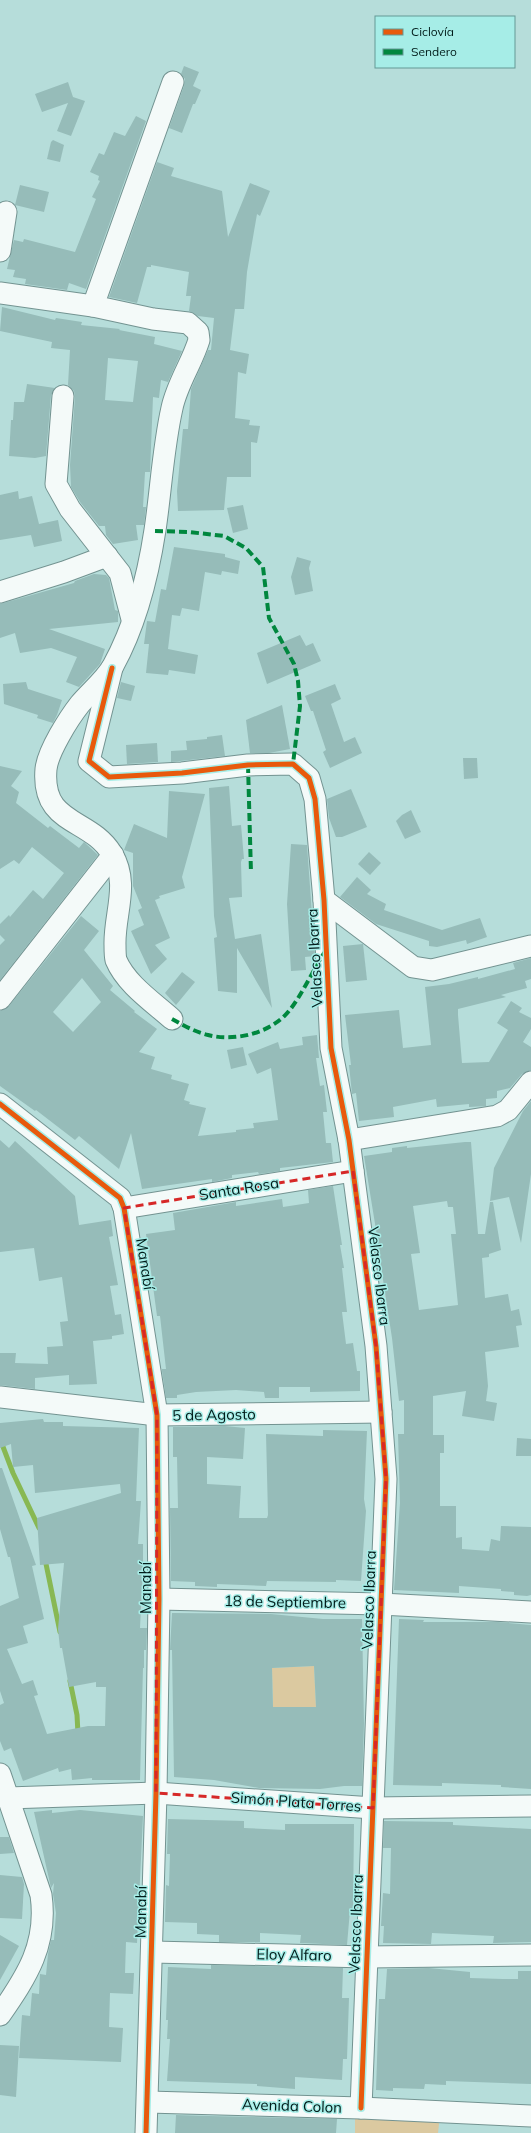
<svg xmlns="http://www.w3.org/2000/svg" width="531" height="2133" viewBox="0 0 531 2133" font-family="Mulish,sans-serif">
  <rect width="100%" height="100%" fill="#b6ddda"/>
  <g fill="#dbc9a0">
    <path d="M314 1666 316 1707H273L272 1668Z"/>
    <path d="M355 2110 440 2115 438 2133H355Z"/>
  </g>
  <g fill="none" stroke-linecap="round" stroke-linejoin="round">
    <g stroke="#88b853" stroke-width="5">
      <path d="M0 1439 13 1473 39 1528"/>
      <path d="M45 1559 60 1632"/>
      <path d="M70 1681 77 1715 78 1734"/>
    </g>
  </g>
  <g fill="#96bcb9" fill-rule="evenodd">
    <path d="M184 66 199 72 193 86 201 90 195 104H193L182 133 169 128 184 86 185 79 181 74Z"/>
    <path d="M68 82 73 97 85 101 71 136 57 131 68 103 42 112 35 94Z"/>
    <path d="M136 116 146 121 86 289 69 283 67 290 25 284 26 279 13 277 15 270 7 269 14 240 23 242 24 239 75 252 96 199 92 197 100 181 98 180 99 176 90 172 99 153 104 155 114 132 125 136Z"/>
    <path d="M53 140 64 145 60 162 47 159 51 142Z"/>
    <path d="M157 162 174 168 171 176 222 191 228 237 250 183 270 191 260 216 257 214 247 272 244 309H235L230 350 249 354 246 374 238 372 235 418 250 420 249 425 260 426 257 443 251 442V477H227L224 510 178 511 177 491 183 429H188L191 389 208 350H211L214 318 198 316 189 311 191 296H186L189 272 151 265V267H147L137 303 109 297Z"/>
    <path d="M20 185 49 192 44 212 15 205Z"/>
    <path d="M2 307 55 320 56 318 82 322 81 325 120 329 119 330 155 337 154 344 182 351 168 382 161 380 159 398 153 397 150 472H145L143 507H146L144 525H136L138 540 113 544 106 535 105 526H99L80 502 71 487 70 465 75 397 74 391 68 385 70 350 51 348 52 342 0 331ZM108 358 138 361 133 402 105 400Z"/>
    <path d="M27 384 55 388 51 395 46 456 35 458 9 456 11 420H13L14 402H24Z"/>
    <path d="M18 491 19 499 32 496 39 524 58 520 62 541 34 547 31 535 0 540V495Z"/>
    <path d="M243 505 248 529 233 533 227 508Z"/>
    <path d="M174 547 225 554V557L240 561 238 574 222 571 221 575 205 572 199 611 182 608 180 616 172 615 168 649 198 655 195 674 169 670 168 675 146 673 149 644H144L147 621 155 622 161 589 166 590Z"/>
    <path d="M297 557 311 561 309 568 313 591 295 595 291 577Z"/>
    <path d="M94 574 106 575 109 578 115 610 118 611V622L49 629 105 649 100 664 79 687 66 682 77 657 51 648 20 653 15 633 0 638V604L74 583 75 581Z"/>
    <path d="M300 635 306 646 313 643 321 661 267 684 257 653Z"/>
    <path d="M26 682 28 689 62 700 57 715 53 723 37 718 38 715 4 704 3 684Z"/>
    <path d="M121 682 135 686 131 701 117 698Z"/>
    <path d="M335 684 341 699 331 704 344 742 355 737 362 753 330 768 323 752 326 750 313 711H311L305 696Z"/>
    <path d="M282 705 290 749 269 753H250L246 720Z"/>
    <path d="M222 735 225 756 171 762V751L187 750 186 741 207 739V737Z"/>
    <path d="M157 743 158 762 127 764 126 745Z"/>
    <path d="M463 758H477L478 778 464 779Z"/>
    <path d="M0 766 22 771 11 786 19 792 16 803 48 828 50 826 79 848 84 842 98 855 0 980V945L5 940 0 935V924L9 915 10 917 33 890 43 899 64 873 32 847 19 864 14 860 0 869Z"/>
    <path d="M229 786 232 826 241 825 244 859H242L241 862 242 897 229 898 235 939 261 934 272 1008 237 948V993L218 991 214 938 217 937 214 916 209 788Z"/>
    <path d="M351 789 367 827 342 837H336L329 818 327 799Z"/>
    <path d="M169 791 205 794 182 877 185 888 159 896 160 898 155 900 170 938 155 945 167 959 151 974 131 931 144 925 138 910 142 908 133 886V853L124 850 134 824 167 838Z"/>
    <path d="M411 810 421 832 405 839 396 821 402 815Z"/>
    <path d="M291 844 307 845 315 956 305 957 306 970 291 971 287 904Z"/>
    <path d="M369 852 381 863 370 875 358 864Z"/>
    <path d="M357 877 371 890 367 894 386 904 384 910 442 930 480 918 487 937 467 944 466 940 437 947 429 946V941L376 924 340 897Z"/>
    <path d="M81 916 99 931 84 950 113 986 110 990 135 1011 134 1012 157 1029 139 1052 155 1057 151 1069 172 1075 171 1079 189 1084 184 1100 190 1102 189 1104 206 1108 198 1136 236 1132V1130L254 1128 253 1123 278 1120 271 1068 257 1074 248 1054 278 1042 280 1049 303 1045 302 1037 317 1035 319 1058H316L320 1086 324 1085 327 1112H323L326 1143H331L333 1162 280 1168V1171L259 1174 258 1172 232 1175V1178L212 1182V1179L142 1189 131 1133 119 1169 79 1136 75 1140 36 1110 35 1111 0 1086V1011L9 1006ZM82 978 101 1002 73 1032 53 1012Z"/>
    <path d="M363 944 367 980 346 982 343 946Z"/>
    <path d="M531 958V979L525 981 527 988 501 995 506 997 458 1009V1015L462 1063 489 1062 508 1030 497 1023 511 1001 522 1008 519 1012 531 1018V1029L523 1042 531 1047V1070L522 1074 510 1088 497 1091V1098L486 1099V1106L469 1107V1104L437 1107 436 1099 393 1107 394 1117 359 1121 356 1093 352 1094 349 1065H351L345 1015 399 1010 403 1048 431 1045 425 987 449 984 478 977V979L515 969 513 963Z"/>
    <path d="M182 972 195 982 176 1005 165 993Z"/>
    <path d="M243 1047 247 1065 231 1069 227 1050Z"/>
    <path d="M531 1101V1174L521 1243 509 1197 490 1201 494 1168 523 1111Z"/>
    <path d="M0 1140 9 1148 15 1141 75 1196 79 1225 111 1220 113 1236 109 1237 118 1285 110 1286 115 1315 121 1314 124 1334 112 1336V1339L93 1341 97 1384 69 1385V1375L35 1378V1389L0 1385V1353H16L15 1363 48 1364 47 1347 63 1346 60 1322 68 1321 62 1277 39 1281 34 1248 0 1252Z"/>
    <path d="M465 1142H471L478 1234H485L490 1202H493L501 1250 489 1254V1257L482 1258 485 1298 508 1294 511 1311 519 1309 522 1325 516 1326 519 1347 485 1352 488 1386 486 1401 497 1403 494 1421 462 1416 466 1391 433 1396V1435H444V1453H440V1506H456V1538L462 1537V1549L489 1551 491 1539 500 1541 501 1526 531 1527V1595L527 1596 514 1595V1592L501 1591V1589L459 1586V1593L394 1590 400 1503 398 1434H404V1400L399 1401 392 1338 380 1260 378 1261 375 1236H377L364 1156 392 1152V1148L407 1146V1148ZM447 1201 448 1207H453L456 1234H451L458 1305 419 1310 411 1254 420 1253 413 1206Z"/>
    <path d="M333 1186 342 1245H340L344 1268H342L347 1312H342L346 1344 353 1343 357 1371H360V1391L310 1392V1387H279V1398H265L264 1392 236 1390 196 1392 177 1395V1398H166L162 1371V1369H166L160 1316H157L146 1234 175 1230 173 1213 236 1202V1206L282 1199 283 1207 309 1203 308 1190Z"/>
    <path d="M43 1419 44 1422H63V1426L139 1428 136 1501H141L138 1544H143V1567L140 1628H147L146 1650H144V1668H143L140 1780H92V1778L72 1780 71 1769 59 1772 58 1768 23 1781 11 1748 4 1751 0 1741V1705L4 1703 0 1691V1606L19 1598 10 1557H8L0 1529V1468H2L36 1565 32 1566 44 1619 23 1626 28 1643 7 1649 22 1684 33 1680 38 1695 34 1696 47 1734 88 1726H105L106 1687H96V1682L69 1687 62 1648H60L58 1629 64 1563 40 1565 37 1518 121 1493 120 1484 35 1493 33 1465 13 1467 11 1444 0 1448V1423Z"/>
    <path d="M225 1426 245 1428 243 1459 207 1457V1484L241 1486 239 1518H267L268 1515 266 1434 323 1436V1430L367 1431 364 1499 366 1511 361 1581 336 1580V1582L267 1581 266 1586 217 1584V1587L195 1586V1582L171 1581 170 1508H178L177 1457H173V1427Z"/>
    <path d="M517 1438 531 1439V1456H516Z"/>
    <path d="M172 1613 271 1614 323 1619H362L364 1724 362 1786H344L320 1789 259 1788 214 1780 174 1777 172 1650H170ZM314 1666 316 1707H273L272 1668Z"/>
    <path d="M399 1619 424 1620 423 1622H498L531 1625V1789L501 1787V1785L442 1783V1786L393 1785Z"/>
    <path d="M52 1810V1813L80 1810 143 1816 137 1943 126 1942 125 1973H134L133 1994 110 1993 109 2027 123 2028 121 2062 19 2058 22 2015 30 2016 32 1993 39 1994 40 1974 46 1975 48 1954 51 1940H54L56 1913 53 1894 54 1883 51 1888 34 1812Z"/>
    <path d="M168 1819 244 1821V1828L285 1830V1824H354L353 1910H350L347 1945 300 1943 301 1935 260 1933V1942H219V1935L197 1934V1923L165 1922 166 1885 169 1886 170 1854H167Z"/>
    <path d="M384 1821 453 1822V1825L531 1829V1942L493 1943 494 1936 432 1933 431 1944 383 1943 384 1926H381L383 1893 390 1894 391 1848H383Z"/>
    <path d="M0 1837H9L14 1853 0 1854Z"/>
    <path d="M0 1875 22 1877 24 1884 22 1919 0 1918Z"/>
    <path d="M0 1935 19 1946 0 1980Z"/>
    <path d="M211 1965 343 1968 342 1998H349L347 2059H343L342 2080 295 2077V2089L257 2086V2084L167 2081 170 2039H167L168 2020H166L168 1967 211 1969Z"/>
    <path d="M429 1968 470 1972V1978L503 1979H518V1971H531V2084L446 2081V2085L425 2084 424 2089 393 2088V2091L376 2090 379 1999H385L387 1969Z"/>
    <path d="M0 2045 19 2046 16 2097 0 2095Z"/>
    <path d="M176 2115 209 2116 337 2119 336 2133H175Z"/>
  </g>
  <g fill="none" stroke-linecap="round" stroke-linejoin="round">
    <defs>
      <g id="street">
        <path d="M0 251 6 212"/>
        <path d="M0 293 93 306 173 82"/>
        <path d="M93 306 153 319 188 323 198 332 199 340C192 363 177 384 172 408 163 448 161 490 155 530 148 576 135 626 113 666 105 680 90 692 80 704 69 718 48 751 46 769 41 826 90 817 112 854 130 884 114 914 115 945 115 950 115 956 116 960 126 984 153 1002 172 1019"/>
        <path d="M63 396 56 484 70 509 120 573 132 619"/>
        <path d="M0 592 64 572 107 556"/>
        <path d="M112 668 89 761 109 777 182 773 248 765 293 764 309 778 315 799 324 900 331 1048 349 1140 376 1346 386 1479 361 2108"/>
        <path d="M324 900 413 967 432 970 531 946"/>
        <path d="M0 999 113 855"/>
        <path d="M0 1104 120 1198 124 1208 157 1415 159 1599 156 1793 146 2133"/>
        <path d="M349 1140 497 1116 508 1110 531 1082"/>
        <path d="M124 1208 353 1171"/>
        <path d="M0 1397 157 1415 381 1412"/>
        <path d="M159 1599 381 1604 531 1612"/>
        <path d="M0 1774 41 1895C48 1944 27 1976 0 2015"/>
        <path d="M8 1798 156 1793 373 1808 531 1806"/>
        <path d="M153 1952 367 1957 531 1955"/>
        <path d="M148 2102 361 2108 531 2116"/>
      </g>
    </defs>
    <use href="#street" stroke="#739391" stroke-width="23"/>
    <use href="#street" stroke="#f4faf9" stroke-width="21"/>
    <g stroke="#00873e" stroke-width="4" stroke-dasharray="8 4" stroke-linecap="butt">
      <path d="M155 531 189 532 224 536 246 548 263 567 269 618 294 664 298 681 300 706 293 764"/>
      <path d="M248 765 251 873"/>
      <path d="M172 1019C183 1025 195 1032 208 1035 235 1042 271 1033 289 1011 302 995 314 968 326 950"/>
    </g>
    <defs>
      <g id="cycleway">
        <path d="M112 668 89 761 109 777 182 773 248 765 293 764 309 778 315 799 324 900 331 1048 349 1140 376 1346 386 1479 361 2108"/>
        <path d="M0 1104 120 1198 124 1208 157 1415 159 1599 156 1793 146 2133"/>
      </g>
    </defs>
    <use href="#cycleway" stroke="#a6ede7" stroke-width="8"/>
    <use href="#cycleway" stroke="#e8590c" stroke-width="5"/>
  </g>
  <path fill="none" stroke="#d62828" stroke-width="3" stroke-dasharray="8 5" stroke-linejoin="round" d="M353 1171 376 1346 386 1479 373 1808 156 1793 157 1415 124 1208Z"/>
  <g text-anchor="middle" stroke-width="3" stroke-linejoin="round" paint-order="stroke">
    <g font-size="15" fill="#001b19" stroke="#a6ede7">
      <text transform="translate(315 958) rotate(-93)" y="5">Velasco Ibarra</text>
      <text transform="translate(239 1189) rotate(-9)" y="5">Santa Rosa</text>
      <text transform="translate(145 1264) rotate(81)" y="5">Manabí</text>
      <text transform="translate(379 1276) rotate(83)" y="5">Velasco Ibarra</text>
      <text transform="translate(214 1415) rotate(-1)" y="5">5 de Agosto</text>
      <text transform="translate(146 1588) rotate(-90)" y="5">Manabí</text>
      <text transform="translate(369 1600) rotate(-88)" y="5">Velasco Ibarra</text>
      <text transform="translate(285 1602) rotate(1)" y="5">18 de Septiembre</text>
      <text transform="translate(296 1802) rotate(4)" y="5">Simón Plata Torres</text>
      <text transform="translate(141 1912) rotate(-89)" y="5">Manabí</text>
      <text transform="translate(356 1924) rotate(-88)" y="5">Velasco Ibarra</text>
      <text transform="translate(294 1955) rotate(1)" y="5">Eloy Alfaro</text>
      <text transform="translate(292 2106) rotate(2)" y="5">Avenida Colon</text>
    </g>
  </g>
  <rect x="375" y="16" width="140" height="52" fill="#a6ede7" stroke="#649995"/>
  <rect x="383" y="29" width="20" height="6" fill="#e8590c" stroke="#649995"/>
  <text x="411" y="36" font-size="12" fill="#001b19">Ciclovía</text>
  <rect x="383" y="49" width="20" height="6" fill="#00873e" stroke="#649995"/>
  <text x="411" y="56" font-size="12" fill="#001b19">Sendero</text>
</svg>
